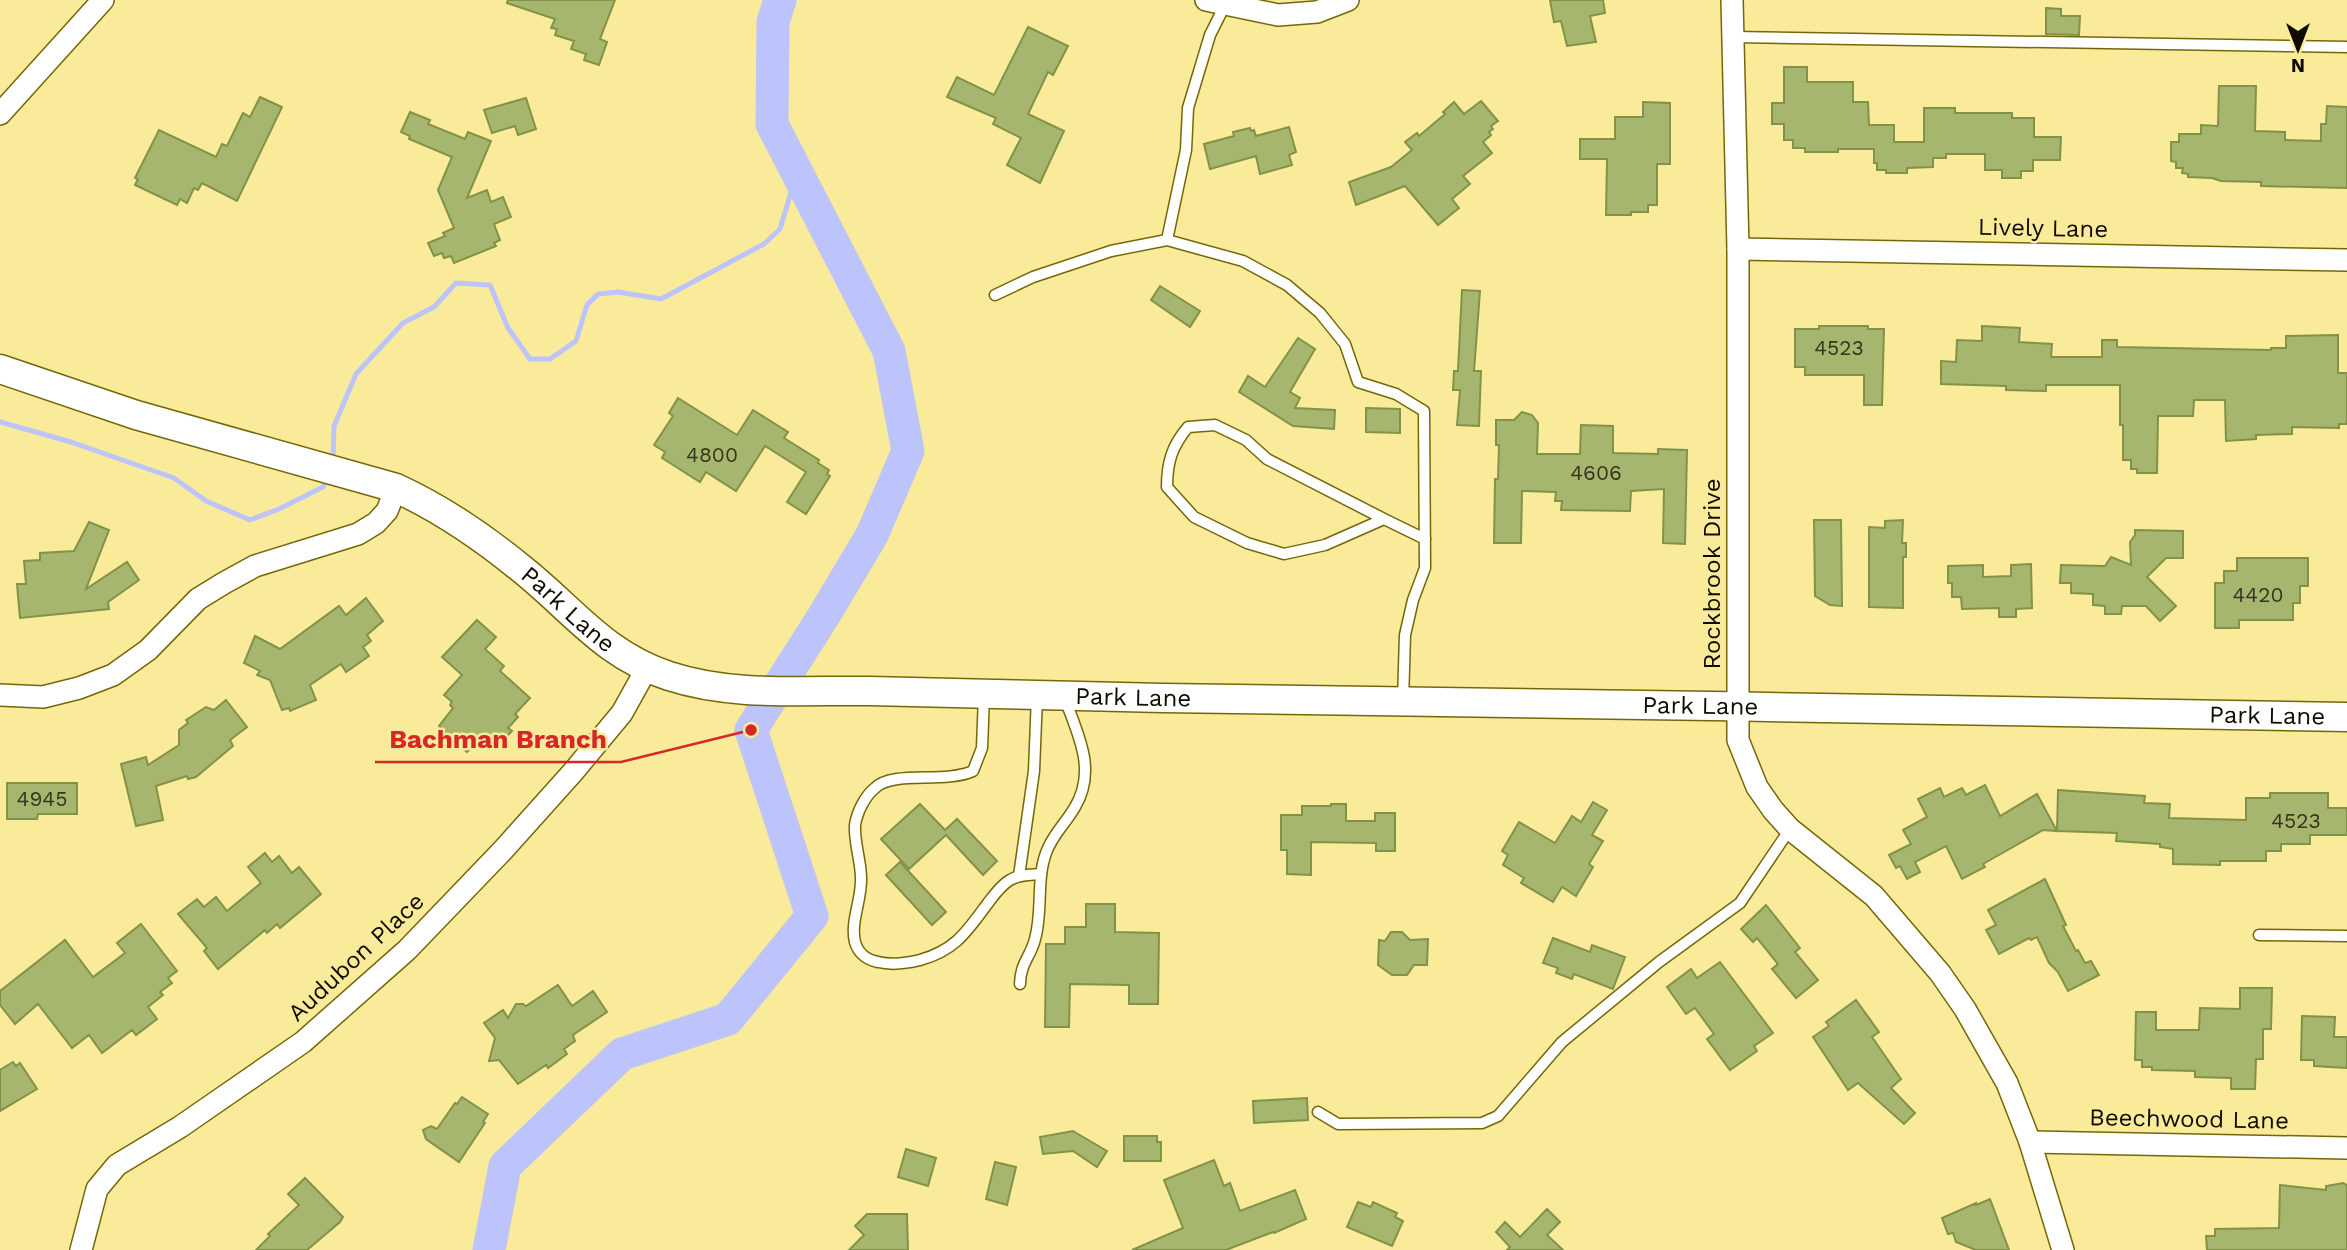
<svg xmlns="http://www.w3.org/2000/svg" width="2347" height="1250" viewBox="0 0 2347 1250" font-family="'Work Sans',sans-serif">
  <rect width="100%" height="100%" fill="#f9eb99"/>
  <g fill="none" stroke-linecap="round" stroke-linejoin="round">
    <g stroke="#bdc4fb" stroke-width="5">
      <path d="M0 422 71 442 174 478 206 501 250 520 279 509 323 487 327 477"/>
      <path d="M333 461 334 426 356 374 403 323 434 307 456 283 490 285 508 328 530 359H550L576 341 587 305 598 294 618 292 661 299 764 244 780 229 797 172"/>
    </g>
    <path stroke="#bdc4fb" stroke-width="33" d="M489 1250 505 1166 622 1054 728 1019 812 916 751 730 823 617 872 535 908 451 889 351 772 124 773 22 780 0"/>
  </g>
  <g fill="#a6b66f" stroke="#829246" stroke-width="2">
    <path d="M508 0H615L600 39 607 42 599 65 584 60 586 54 571 49 574 41 555 35 557 29 551 28 555 19 507 3Z"/>
    <path d="M1550 0H1603L1605 13 1590 16 1596 42 1567 46 1561 21 1554 22Z"/>
    <path d="M2046 8 2061 9V16H2080L2079 35 2046 34Z"/>
    <path d="M1028 27 1068 46 1053 75 1048 72 1028 114 1064 131 1040 183 1007 165 1021 138 993 124 996 118 947 97 957 77 994 95Z"/>
    <path d="M1784 67H1807V82H1853V102H1868L1869 125H1894V142H1924V108H1955V113H2012V118H2034V137H2061L2060 160H2033V171H2021V178H2002V170H1985V154H1946V158H1933V167L1907 168V173H1886V170H1877V163H1874V149H1838V152H1805V148H1793V140H1784V124H1772V103H1784Z"/>
    <path d="M2219 86H2256L2255 131 2285 132V140L2321 141V124H2326L2327 106 2347 107V188L2261 186V182L2221 181 2212 178 2188 177V174L2182 173 2183 168H2176V162L2171 161V142H2179V134H2201V125L2218 126Z"/>
    <path d="M260 97 282 107 237 201 202 183 198 190 194 188 187 203 180 199 177 205 135 185 138 179 135 178 159 130 216 157 222 144 227 146 243 113 250 117Z"/>
    <path d="M526 98 536 129 518 135 515 126 492 133 484 110Z"/>
    <path d="M1481 101 1498 121 1491 126 1493 129 1489 132 1491 135 1483 142 1492 153 1463 176 1470 184 1452 199 1459 208 1438 225 1405 186 1356 205 1349 182 1391 167 1412 150 1405 142 1417 133 1419 136 1445 114 1443 112 1454 102 1464 114Z"/>
    <path d="M1643 102 1670 103V164H1657V205H1648V212H1631V215H1606L1607 159H1580V139H1615V117H1643Z"/>
    <path d="M410 112 430 120 428 124 465 139 468 132 491 141 467 198 487 190 491 202 503 197 511 217 494 224 500 240 494 243 496 246 454 263 451 256 444 258 442 253 434 256 428 243 445 236 443 233 454 228 438 190 452 157 409 139 410 136 401 132Z"/>
    <path d="M1289 127 1296 152 1289 155 1292 165 1260 174 1256 156 1210 169 1204 144 1234 136 1233 132 1250 128 1251 131 1254 130 1256 136Z"/>
    <path d="M1160 286 1200 311 1190 327 1151 300Z"/>
    <path d="M1462 290 1480 291 1474 371H1481L1479 426 1457 425 1460 390H1453L1454 371H1458Z"/>
    <path d="M1819 326H1868V329H1884L1882 405H1864V375H1805V367H1795V329H1819Z"/>
    <path d="M1982 326 2020 328 2019 342 2052 344 2051 357H2102V340H2117V347L2271 350V348H2286V336L2338 335V373H2347V424H2339V428L2292 427V434L2256 435V439L2226 441 2225 400H2194L2193 416H2158L2157 473H2137V469H2131V460H2123V425H2120V385H2046V391L2006 390V386L1941 384V361L1956 362 1957 340 1982 341Z"/>
    <path d="M1298 338 1315 349 1290 392 1300 398 1295 408 1335 410 1334 429 1293 426 1239 392 1248 376 1265 387Z"/>
    <path d="M678 398 737 435 753 410 788 432 784 438 819 460 818 463 829 470 827 474 830 476 806 514 787 502 806 472 765 446 736 491 706 472 700 482 662 458 665 452 654 445 673 416 669 413Z"/>
    <path d="M1366 408 1400 409V433L1366 432Z"/>
    <path d="M1522 412 1532 415 1538 423 1537 454H1580L1581 425 1613 426V453L1658 454V449L1687 450 1685 544 1663 543 1664 489 1631 491 1630 511 1561 510 1562 501H1555L1556 492 1522 491 1521 543H1494L1495 479H1498L1499 445H1496V420H1514Z"/>
    <path d="M1814 520H1841L1842 606 1830 605 1815 596Z"/>
    <path d="M1903 520 1902 543H1906V557H1903V608L1869 607V527L1885 528V521Z"/>
    <path d="M89 522 109 530 86 589 127 562 139 580 108 602 109 609 20 618 17 584H26L24 561 40 560V553L74 551Z"/>
    <path d="M2135 530 2183 531V558H2166L2147 577 2176 606 2160 621 2146 606H2122L2121 614H2105V606L2093 605V594L2071 593V583H2060L2061 565 2105 566 2111 557 2131 565 2130 542 2135 535Z"/>
    <path d="M2237 558H2308V586H2300V603H2293V620H2239V628H2215V583H2224V571H2237Z"/>
    <path d="M2031 564 2032 608 2016 609V617H1999V608L1962 609 1961 597H1952V583H1948V566L1983 565V577L2011 576V565Z"/>
    <path d="M366 598 383 621 367 635 371 641 363 647 369 656 346 672 341 664 310 685 316 700 290 711 289 708 282 710 270 680 257 675 260 671 244 663 255 636 280 649 339 606 346 615Z"/>
    <path d="M477 620 496 637 485 649 504 666 500 671 530 698 515 714 518 717 508 728 512 731 496 748 482 735 467 752 439 726 453 708 450 705 452 702 444 695 462 675 442 657Z"/>
    <path d="M226 700 247 727 230 740 233 746 196 777 188 779 187 776 156 786 163 820 136 826 121 764 146 757 148 765 179 745V730L188 723 186 720 206 707 214 710Z"/>
    <path d="M7 783H77V814H38L37 819H7Z"/>
    <path d="M1985 785 2000 816 2037 794 2057 831 2043 830 1990 860 1983 864 1985 867 1962 879 1946 846 1915 862 1920 872 1907 879 1900 866 1896 868 1889 855 1911 844 1903 830 1927 817 1918 799 1940 788 1944 797 1962 788 1966 795Z"/>
    <path d="M2058 790 2145 796 2144 803 2170 804 2169 818 2246 820V798H2270V793H2328V808H2347V835H2310V844H2281V851H2266V861H2220V865L2173 864V849L2160 847V844L2116 841 2117 833 2057 831Z"/>
    <path d="M1593 802 1607 810 1592 835 1603 841 1589 864 1593 867 1576 896 1562 887 1553 902 1521 883 1524 878 1503 865 1508 855 1502 851 1519 822 1555 843 1572 816 1581 822Z"/>
    <path d="M920 804 945 830 957 819 997 861 983 875 946 835 909 869 881 839Z"/>
    <path d="M1331 804H1346V821H1375V813H1395V851H1376V843L1311 842V875L1287 874V850H1281V815H1302V806H1331Z"/>
    <path d="M265 853 272 862 279 856 292 873 299 867 321 894 280 928 277 924 267 933 265 930 218 969 204 951 207 948 178 914 197 899 204 907 216 897 227 911 261 883 248 867Z"/>
    <path d="M900 862 946 912 932 925 886 875Z"/>
    <path d="M2045 879 2066 925 2063 926 2076 951 2078 950 2085 963 2091 961 2099 975 2068 991 2058 972 2049 963 2037 937 2031 940 2029 938 1999 954 1986 930 1996 925 1988 910Z"/>
    <path d="M1086 904H1115V932L1159 933 1158 1004H1129V985L1070 984 1069 1027H1045L1046 944H1065V927H1086Z"/>
    <path d="M1766 905 1800 948 1795 952 1818 980 1796 998 1772 969 1778 964 1757 938 1753 942 1741 929Z"/>
    <path d="M141 924 177 971 168 978 172 983 160 992 163 995 148 1007 157 1019 136 1035 132 1030 102 1053 89 1035 72 1048 38 1004 15 1024 0 1005V991L65 940 93 977 125 953 117 943Z"/>
    <path d="M1391 932H1402L1410 940 1428 939 1427 965H1414L1407 975H1392L1378 965 1379 940 1385 941Z"/>
    <path d="M1553 938 1590 952 1592 945 1625 957 1613 989 1574 974 1572 979 1556 973 1558 968 1543 963Z"/>
    <path d="M1720 962 1773 1033 1754 1046 1757 1051 1730 1070 1707 1039 1714 1034 1695 1008 1686 1014 1667 987 1691 969 1697 978Z"/>
    <path d="M558 985 572 1006 593 991 607 1012 573 1035 575 1041 564 1049 567 1054 548 1068 546 1065 518 1084 499 1060 489 1061 495 1038 484 1023 503 1010 508 1018 516 1004H523L526 1006Z"/>
    <path d="M2240 988H2272L2271 1029H2263V1059H2256L2255 1089H2231V1078L2195 1077V1071L2152 1070V1067H2142V1060H2135L2136 1012H2156V1030H2199L2200 1008 2240 1009Z"/>
    <path d="M1856 1000 1879 1032 1872 1037 1901 1079 1891 1088 1915 1113 1904 1124 1858 1083 1848 1090 1813 1037 1829 1026 1826 1022Z"/>
    <path d="M2302 1016 2335 1017 2334 1037H2347V1068L2314 1066V1060H2301Z"/>
    <path d="M13 1062 16 1066 20 1063 37 1089 0 1111V1070Z"/>
    <path d="M462 1097 488 1114 483 1122 485 1123 459 1162 426 1139 423 1130 431 1126 437 1129 455 1103 457 1104Z"/>
    <path d="M1307 1098 1308 1120 1254 1123 1253 1101Z"/>
    <path d="M1073 1131 1107 1151 1097 1167 1073 1151 1043 1154 1040 1137Z"/>
    <path d="M1124 1136H1157V1142H1161V1161H1124Z"/>
    <path d="M906 1149 936 1158 928 1186 898 1177Z"/>
    <path d="M1214 1160 1224 1186 1230 1183 1240 1211 1295 1190 1306 1219 1274 1233 1273 1232 1226 1250H1132L1183 1228 1164 1180Z"/>
    <path d="M995 1162 1016 1167 1007 1205 986 1199Z"/>
    <path d="M305 1178 343 1217 340 1222 307 1250H256L270 1236 268 1234 299 1205 288 1194Z"/>
    <path d="M2343 1183 2347 1185V1250H2207L2206 1236H2215V1229L2279 1228 2280 1185 2326 1190V1186Z"/>
    <path d="M1990 1199 2009 1250H1976L1956 1242 1953 1233 1948 1234 1942 1218 1976 1203V1205Z"/>
    <path d="M1358 1202 1371 1207 1373 1202 1397 1213 1395 1217 1403 1221 1392 1246 1347 1227Z"/>
    <path d="M1547 1209 1560 1222 1547 1235 1563 1250H1507L1510 1247 1496 1232 1505 1222 1520 1237Z"/>
    <path d="M867 1214H907L908 1250H849L864 1235 855 1226Z"/>
  </g>
  <g fill="none" stroke-linecap="round" stroke-linejoin="round">
    <defs>
      <g id="service">
        <path d="M1733 37 2347 47"/>
        <path d="M1167 240 1186 150 1188 108 1210 35 1225 5"/>
        <path d="M995 295 1033 277 1111 251 1167 240 1243 261 1287 285 1320 313 1345 344 1358 382 1396 394 1424 411 1425 568 1413 600 1405 635 1403 701"/>
        <path d="M1384 519 1267 459 1246 440 1215 425 1188 427C1172 446 1167 462 1167 487L1194 517 1247 543 1284 554 1325 545 1384 519 1425 539"/>
        <path d="M984 695 982 748 973 771C944 784 893 770 875 788 865 796 857 812 855 825 854 843 861 861 861 878 862 899 850 922 855 942 858 953 867 960 878 962 891 965 908 963 920 960 956 950 967 931 988 903 994 895 1001 885 1010 880 1020 874 1030 875 1041 874"/>
        <path d="M1019 876 1034 771 1037 696"/>
        <path d="M2259 935 2347 936"/>
        <path d="M1020 984C1020 964 1031 956 1035 939 1043 911 1036 880 1046 853 1052 835 1066 823 1075 807 1097 770 1078 735 1065 699"/>
        <path d="M1318 1112 1338 1124 1482 1123 1498 1116 1562 1042 1659 962 1740 903 1790 829"/>
      </g>
      <g id="minor">
        <path d="M1206 0 1278 15 1317 12 1348 0"/>
        <path d="M1732 0 1738 249V740L1757 787 1773 810 1790 829 1874 896 1940 973 1965 1009 2007 1083 2030 1142 2063 1250"/>
        <path d="M0 114 103 0"/>
        <path d="M1738 249 2347 260"/>
        <path d="M0 695 43 697 79 688 113 675 148 650 198 599 224 583 255 566 358 534 376 523 387 511 396 488"/>
        <path d="M2030 1142 2347 1148"/>
        <path d="M81 1250 97 1189 117 1165 180 1127 303 1042 407 950 504 849 573 772 622 713 647 668"/>
      </g>
      <g id="tertiary">
        <path id="s1" d="M0 369 136 415 396 488C442 509 484 538 523 570 573 610 604 655 669 676 733 697 804 690 870 691 968 693 1065 696 1163 698 1558 703 1952 710 2347 717"/>
      </g>
    </defs>
    <use href="#service" stroke="#756708" stroke-width="13"/>
    <use href="#minor" stroke="#756708" stroke-width="24"/>
    <use href="#tertiary" stroke="#756708" stroke-width="31"/>
    <use href="#service" stroke="#fff" stroke-width="10"/>
    <use href="#minor" stroke="#fff" stroke-width="21"/>
    <use href="#tertiary" stroke="#fff" stroke-width="28"/>
  </g>
  <g text-anchor="middle" stroke-width="5" stroke-linejoin="round" paint-order="stroke">
    <g font-size="21" fill="#36361c">
      <text x="1839" y="355">4523</text>
      <text x="712" y="462">4800</text>
      <text x="1596" y="480">4606</text>
      <text x="2258" y="602">4420</text>
      <text x="42" y="806">4945</text>
      <text x="2296" y="828">4523</text>
    </g>
    <g font-size="24" fill="#100b00" stroke="#f9eb99">
      <text transform="translate(2043 228) rotate(1)" y="8">Lively Lane</text>
      <text transform="translate(1712 574) rotate(-90)" y="8">Rockbrook Drive</text>
      <text dy="8" stroke="none"><textPath href="#s1" startOffset="625">Park Lane</textPath></text>
      <text dy="8" stroke="none"><textPath href="#s1" startOffset="1213">Park Lane</textPath></text>
      <text dy="8" stroke="none"><textPath href="#s1" startOffset="1780">Park Lane</textPath></text>
      <text dy="8" stroke="none"><textPath href="#s1" startOffset="2347">Park Lane</textPath></text>
      <text transform="translate(356 957) rotate(-43)" y="8">Audubon Place</text>
      <text transform="translate(2189 1119) rotate(1)" y="8">Beechwood Lane</text>
    </g>
  </g>
  <path fill="none" stroke="#d62828" stroke-width="2.5" d="M751 730L621 762H375"/>
  <circle fill="#d62828" stroke="#f9eb99" stroke-width="2.5" cx="751" cy="730" r="7"/>
  <g font-size="26" text-anchor="middle" font-weight="bold" fill="#d62828" stroke="#f9eb99" stroke-width="5" stroke-linejoin="round" paint-order="stroke">
    <text x="498" y="748">Bachman Branch</text>
  </g>
  <g transform="translate(2298 49) rotate(180)" stroke="#f9eb99" stroke-width="5" paint-order="stroke">
  <path d="M0-5L12 26L0 18L-12 26Z" fill="#100b00"/>
  <text y="-10" font-size="19" font-weight="bold" text-anchor="middle" fill="#100b00">N</text>
  </g>
</svg>
